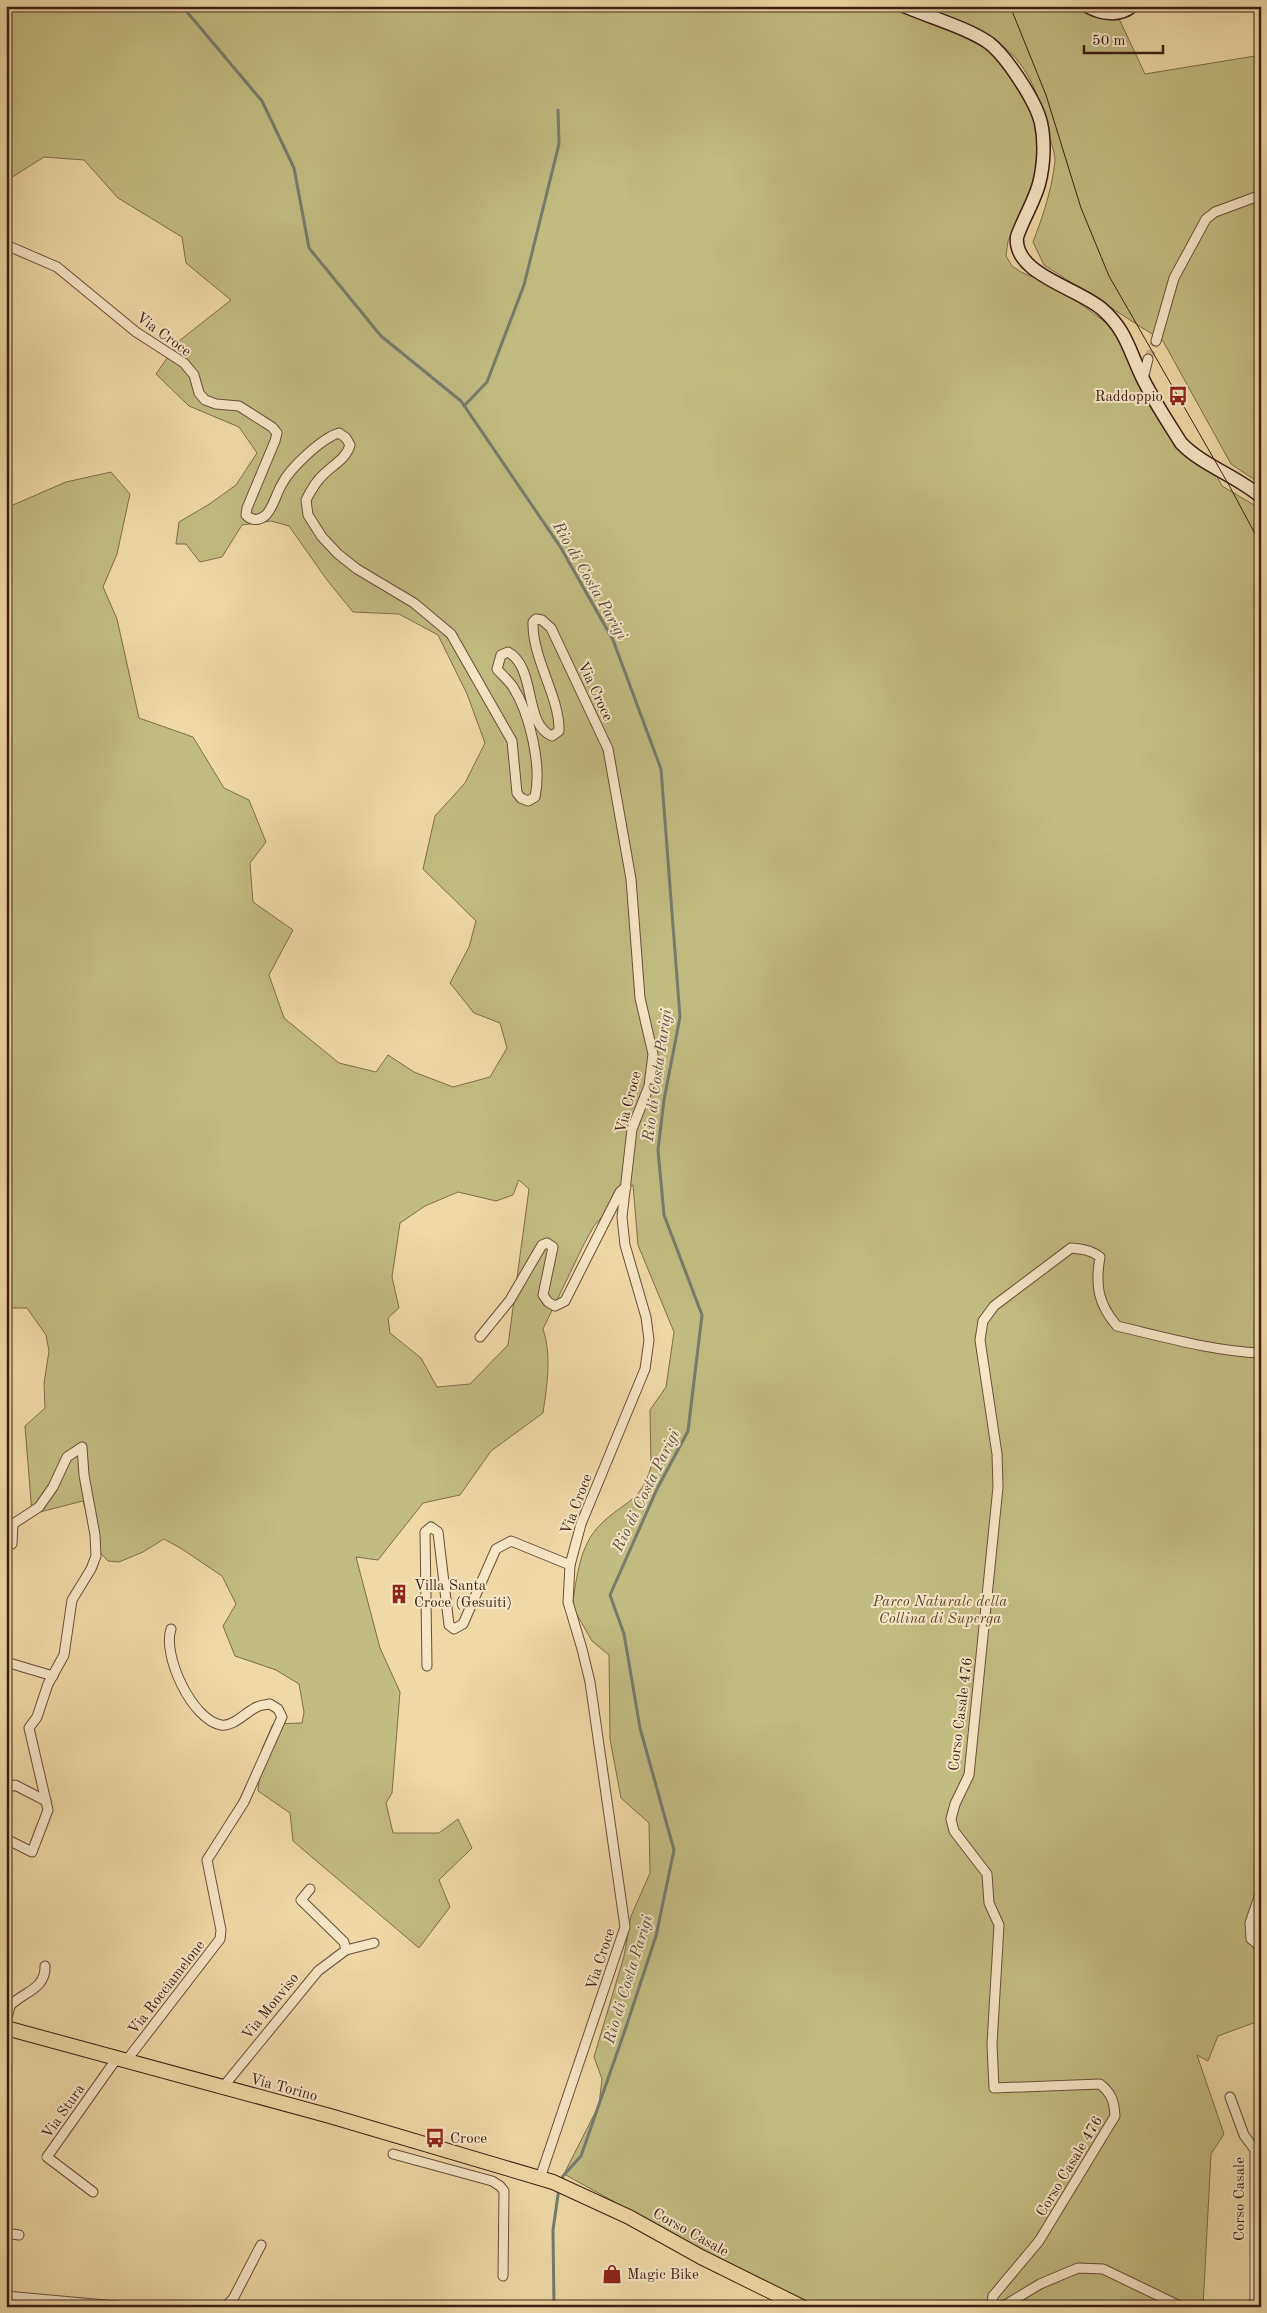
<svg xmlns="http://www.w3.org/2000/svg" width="1267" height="2313" viewBox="0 0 1267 2313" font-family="'Old Standard TT',serif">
  <rect width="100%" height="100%" fill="#efd9a6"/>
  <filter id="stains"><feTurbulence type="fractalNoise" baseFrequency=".004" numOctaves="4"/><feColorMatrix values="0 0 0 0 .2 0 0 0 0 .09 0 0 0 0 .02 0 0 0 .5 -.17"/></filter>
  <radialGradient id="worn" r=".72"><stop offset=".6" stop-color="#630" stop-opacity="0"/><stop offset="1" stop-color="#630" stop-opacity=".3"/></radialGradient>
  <path fill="#c1bc81" stroke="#7f6d4a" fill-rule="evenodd" d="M6 6H1113L1145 74 1261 55V484L1231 464 1163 341 1044 265 1033 242C1043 216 1052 189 1055 161 1055 152 1050 140 1048 131 1038 92 1025 54 986 36L1034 117 1038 132V163L1035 183 1008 241 1006 256 1012 266 1021 272 1044 282 1075 300 1108 324 1118 338 1140 386 1164 426 1183 453 1213 469 1222 486 1261 509V1868L1255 1881 1261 1884V1960L1255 1958 1256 2022 1218 2036 1208 2061 1197 2055 1224 2134 1211 2154 1203 2307H816L720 2260 564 2174 599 2105 602 2079 594 2057 624 1956 631 1916 650 1873 649 1823 621 1798 610 1739 609 1655 592 1641 572 1606C577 1578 579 1545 601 1524 623 1502 641 1502 651 1467L650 1410 666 1387 674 1332 638 1245 633 1185 614 1192 608 1210 594 1226 584 1244 543 1329C552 1356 547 1385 543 1413L491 1451 460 1495 423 1503 378 1560 356 1557 380 1648 400 1692 392 1793 386 1803 393 1833H439L458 1819 472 1848 439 1880 450 1907 419 1948 293 1841 290 1813 258 1791 262 1749 273 1724 302 1723 304 1712 299 1684 276 1670 235 1656 223 1626 236 1604 222 1576 182 1549 164 1539 143 1552 119 1562 108 1561 91 1543 89 1522 83 1501 32 1514 25 1426 45 1408 44 1383 49 1351 46 1335 27 1308H6V508L66 482 111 472 130 494 117 554 103 587 117 619 139 718 193 737 224 788 249 800 266 842 250 863 253 902 293 930 269 975 284 1018 339 1063 376 1072 388 1055 414 1072 453 1087 490 1077 507 1048 500 1023 474 1013 450 983 469 947 476 921 423 869 435 816 465 783 485 743 467 694 438 635 399 614 353 612 327 580 289 526 271 521 242 525 222 557 200 562 186 544H176L179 522 208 505 236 485 257 453 239 427 189 406 156 374 179 341 231 300 186 263 182 237 118 198 84 160 44 157 6 181ZM519 1180 529 1189 508 1345 470 1384 437 1387 421 1358 390 1333 388 1318 399 1308 392 1277 400 1223 425 1206 458 1192 496 1201 513 1195Z"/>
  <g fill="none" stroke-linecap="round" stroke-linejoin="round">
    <g stroke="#757c6c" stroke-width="3">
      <path d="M182 6 262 101 294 168 309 248 381 336 461 401 561 548 613 640 661 769 680 1017 664 1100 658 1150 664 1215 702 1315 688 1431 657 1489 610 1595 624 1634 640 1728 674 1850 656 1936 625 2030 581 2156 563 2176 561 2182"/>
      <path d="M464 406 487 382 524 285 559 144 558 110"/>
      <path d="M554 2307 553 2230 559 2188"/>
    </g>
    <path stroke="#cbb489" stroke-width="9" stroke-dasharray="9 4.5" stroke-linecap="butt" d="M1148 359 1156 341"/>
    <defs>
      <g id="street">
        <path d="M6 245 57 267 136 332 184 363 194 375 199 393 205 400 216 404 239 406 272 427 277 433 275 441 247 508 246 515C252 521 259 521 266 515 274 506 276 494 282 484 290 468 322 438 339 433L346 438 350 445C346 459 334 464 324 474 316 481 311 490 306 500L308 515 322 537 338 554 357 569 414 603 451 634 512 741 517 793 521 798 528 801 535 797C542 766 530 714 513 687 509 681 502 675 497 669L501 655 508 652C537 668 523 724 552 736L559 731C560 697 532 659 533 622L536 619 542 620 551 628 608 749 631 879 640 998 653 1054 649 1086 632 1129 622 1217 625 1245 646 1317 649 1340 645 1369 581 1524 570 1565 568 1602 582 1649 590 1682 625 1927 540 2178"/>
        <path d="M1156 341 1174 278 1206 219 1215 212 1261 195"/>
        <path d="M1143 379 1148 359"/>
        <path d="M480 1337 510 1300 542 1245 547 1243 553 1247 543 1295 548 1302 555 1306 565 1301 620 1192 626 1187"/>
        <path d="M6 1662 53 1676"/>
        <path d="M427 1666 425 1532 431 1527 438 1532 449 1625 454 1629 463 1624 496 1549 511 1541 570 1565"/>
        <path d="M6 1789 15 1785 46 1801"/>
        <path d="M6 1839 32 1852 48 1810 29 1728 37 1717 48 1684 64 1655 72 1600 91 1569 96 1556 95 1535 84 1475 82 1447 67 1457 53 1487 39 1507 13 1524 12 1544"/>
        <path d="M310 1889 301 1900 344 1942 346 1950"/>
        <path d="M1261 1891 1250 1923 1251 1939 1261 1947"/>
        <path d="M6 2023 10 2006C22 1992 46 1990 45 1966"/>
        <path d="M126 2061 220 1939 221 1930 207 1860 244 1802 282 1717 278 1709 270 1704C265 1705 259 1705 255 1708 245 1713 233 1727 221 1725 192 1720 162 1655 171 1629"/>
        <path d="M223 2087 318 1971 346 1950 374 1943"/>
        <path d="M1230 2097 1244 2135 1255 2150V2307"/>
        <path d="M393 2154 492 2181 500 2186 504 2191 503 2276"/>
        <path d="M93 2192 47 2157 117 2058"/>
        <path d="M6 2233 19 2235"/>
        <path d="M6 2296 127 2307"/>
        <path d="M225 2307 233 2299 261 2245"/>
        <path d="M997 2307 992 2304 993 2296 1039 2241 1115 2116C1114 2101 1112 2094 1100 2084L994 2088 992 2044 999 1925 989 1903 987 1874 954 1831 951 1819 955 1804 969 1775 998 1487 997 1454 980 1340 983 1321 994 1306 1071 1248C1082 1249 1091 1250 1100 1257 1095 1285 1098 1304 1117 1326 1164 1337 1212 1351 1261 1353"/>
        <path d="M1000 2307 1007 2304 1040 2284 1078 2268 1103 2269 1182 2307"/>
      </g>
      <g id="secondary">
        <path d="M904 6C929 17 968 28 989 43 1006 56 1036 101 1041 123 1045 141 1044 165 1039 184 1034 202 1023 219 1017 237 1013 274 1078 288 1102 309 1126 330 1129 350 1142 377 1153 400 1168 422 1181 443 1203 466 1237 476 1261 497"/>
        <path d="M1087 6C1101 14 1119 17 1132 6"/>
      </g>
      <path id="primary" d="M6 2028 330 2116 553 2182 629 2217 701 2257 802 2307"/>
    </defs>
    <use href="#street" stroke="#6a4d38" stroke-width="11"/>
    <use href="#secondary" stroke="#3d1e13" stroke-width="15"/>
    <use href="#primary" stroke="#3d1e13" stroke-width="16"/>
    <use href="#street" stroke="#f5e6c5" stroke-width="9"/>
    <use href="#secondary" stroke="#f5e6c5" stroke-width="12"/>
    <use href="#primary" stroke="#efd9a6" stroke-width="14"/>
    <path stroke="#3d1e13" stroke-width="1" d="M1010 6 1046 95 1081 208 1109 276 1230 487 1261 545"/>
  </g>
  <defs>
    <symbol id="bus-bare" viewBox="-9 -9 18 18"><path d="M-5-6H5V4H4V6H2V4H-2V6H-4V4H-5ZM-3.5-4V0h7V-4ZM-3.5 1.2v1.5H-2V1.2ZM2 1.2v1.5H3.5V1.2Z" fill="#8f2418" stroke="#f5e6c5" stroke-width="2.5" paint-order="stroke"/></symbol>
    <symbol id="building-bare" viewBox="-9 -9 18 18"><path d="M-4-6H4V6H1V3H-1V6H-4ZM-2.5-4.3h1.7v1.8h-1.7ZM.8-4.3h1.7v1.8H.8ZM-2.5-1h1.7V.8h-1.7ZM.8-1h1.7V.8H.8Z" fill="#8f2418" stroke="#f5e6c5" stroke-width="2.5" paint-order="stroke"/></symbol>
    <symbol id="shop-bare" viewBox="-9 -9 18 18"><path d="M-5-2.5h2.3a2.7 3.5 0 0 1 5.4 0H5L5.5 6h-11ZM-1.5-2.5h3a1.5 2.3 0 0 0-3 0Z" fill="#8f2418" stroke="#f5e6c5" stroke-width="2.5" paint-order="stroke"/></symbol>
  </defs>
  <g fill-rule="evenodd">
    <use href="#bus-bare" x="1164" y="382" width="28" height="28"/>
    <use href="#building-bare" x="385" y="1580" width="28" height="28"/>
    <use href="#bus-bare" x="421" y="2124" width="28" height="28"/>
    <use href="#shop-bare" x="598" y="2260" width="28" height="28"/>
  </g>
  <g text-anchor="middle" stroke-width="4" stroke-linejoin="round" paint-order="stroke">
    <g font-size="15" fill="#3d1e13" stroke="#f5e6c5">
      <text transform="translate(164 334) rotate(36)" y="5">Via Croce</text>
      <text transform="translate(596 691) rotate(65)" y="5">Via Croce</text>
      <text transform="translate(628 1102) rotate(-75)" y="5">Via Croce</text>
      <text transform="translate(576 1504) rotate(-69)" y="5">Via Croce</text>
      <text transform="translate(960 1714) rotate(-83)" y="5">Corso Casale 476</text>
      <text transform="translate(600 1959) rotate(-72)" y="5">Via Croce</text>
      <text transform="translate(166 1987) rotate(-52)" y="5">Via Rocciamelone</text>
      <text transform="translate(270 2006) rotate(-51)" y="5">Via Monviso</text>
      <text transform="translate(284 2087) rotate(15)" y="5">Via Torino</text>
      <text transform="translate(63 2111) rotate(-55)" y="5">Via Stura</text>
      <text transform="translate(1069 2166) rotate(-59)" y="5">Corso Casale 476</text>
      <text transform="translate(1239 2199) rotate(-90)" y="5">Corso Casale</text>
      <text transform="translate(691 2232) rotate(29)" y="5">Corso Casale</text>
    </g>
    <g font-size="15" fill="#3d1e13" stroke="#f5e6c5" text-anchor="start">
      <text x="1163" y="401" text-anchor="end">Raddoppio</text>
      <text x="414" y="1590">Villa Santa<tspan x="414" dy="17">Croce (Gesuiti)</tspan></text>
      <text x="450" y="2143">Croce</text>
      <text x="627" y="2279">Magic Bike</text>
    </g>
    <g font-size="15" font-style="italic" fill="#5e462e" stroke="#f5e6c5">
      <text x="940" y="1606">Parco Naturale della<tspan x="940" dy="17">Collina di Superga</tspan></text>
    </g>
    <g font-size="16" font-style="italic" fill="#594d40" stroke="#f5e6c5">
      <text transform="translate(591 580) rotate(60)" y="6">Rio di Costa Parigi</text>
      <text transform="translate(656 1075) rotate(-82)" y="6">Rio di Costa Parigi</text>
      <text transform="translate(645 1490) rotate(-64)" y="6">Rio di Costa Parigi</text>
      <text transform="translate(627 1979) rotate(-73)" y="6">Rio di Costa Parigi</text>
    </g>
  </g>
  <rect width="1267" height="2313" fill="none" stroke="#efd9a6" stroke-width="25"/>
  <rect x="8" y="8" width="1252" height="2298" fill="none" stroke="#3d1e13" stroke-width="2.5"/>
  <rect x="12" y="12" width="1242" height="2288" fill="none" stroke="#3d1e13"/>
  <path d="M1084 45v8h79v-8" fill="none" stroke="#3d1e13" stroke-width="2.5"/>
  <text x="1092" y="45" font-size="15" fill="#3d1e13" stroke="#f5e6c5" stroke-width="4" paint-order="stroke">50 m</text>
  <rect width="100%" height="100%" filter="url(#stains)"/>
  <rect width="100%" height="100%" fill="url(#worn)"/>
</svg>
